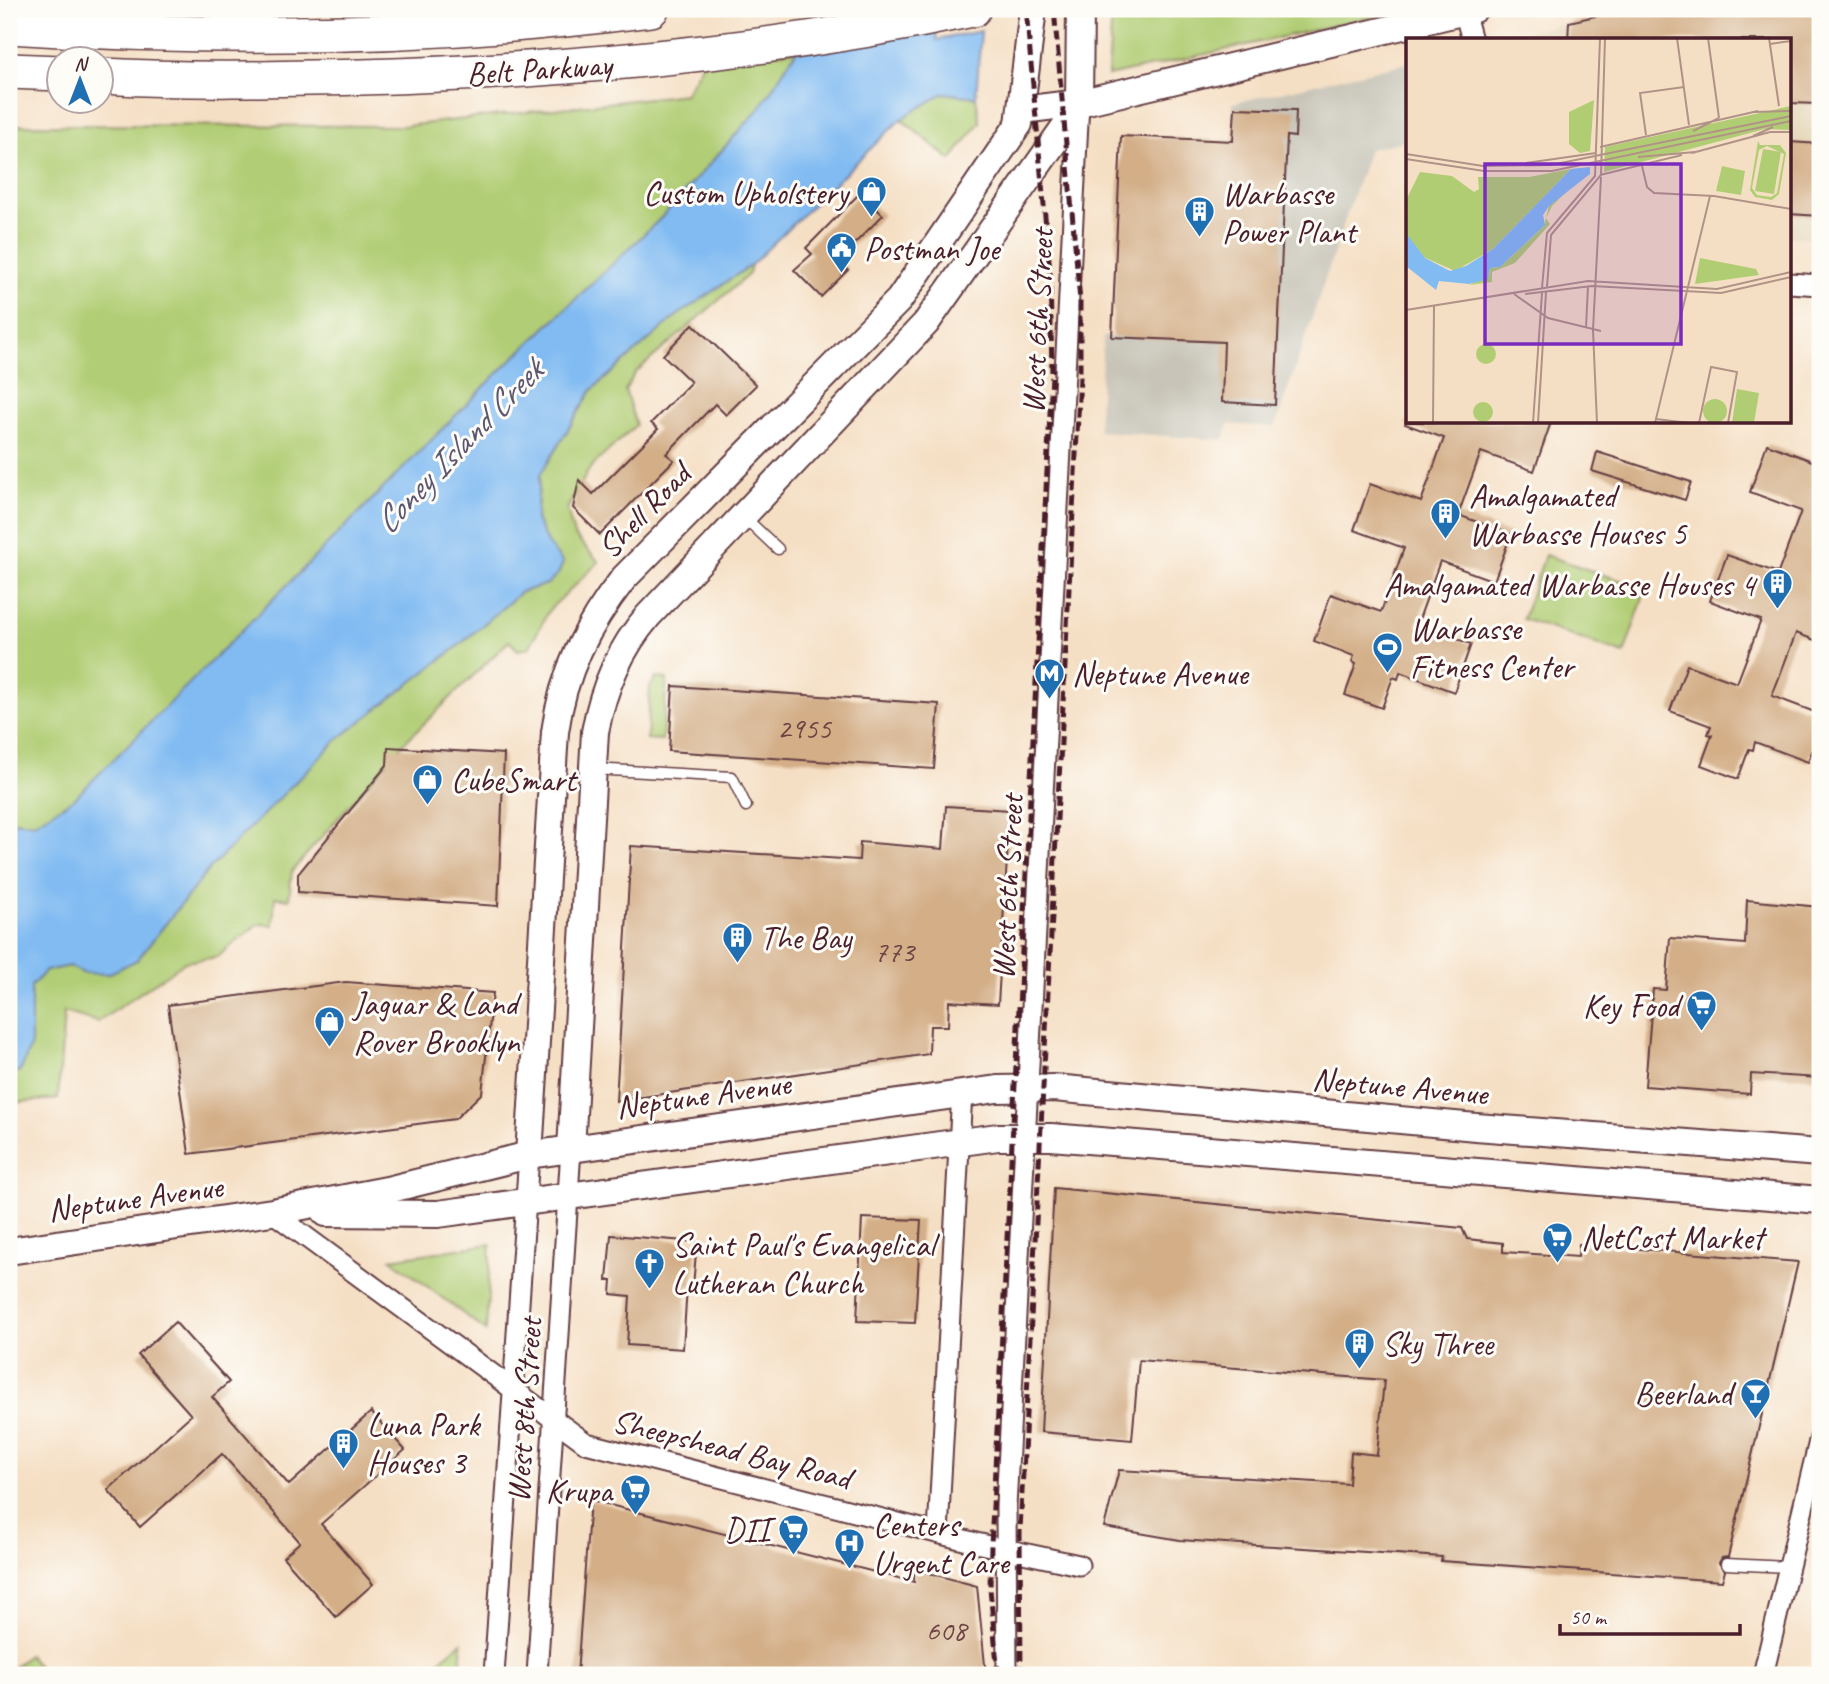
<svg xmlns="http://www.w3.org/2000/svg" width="1829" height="1684" viewBox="0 0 1829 1684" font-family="Caveat,sans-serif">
  <rect width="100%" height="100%" fill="#fdfcf7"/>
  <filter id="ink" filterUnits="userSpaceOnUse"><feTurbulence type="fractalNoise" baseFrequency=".0143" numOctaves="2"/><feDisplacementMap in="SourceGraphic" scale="14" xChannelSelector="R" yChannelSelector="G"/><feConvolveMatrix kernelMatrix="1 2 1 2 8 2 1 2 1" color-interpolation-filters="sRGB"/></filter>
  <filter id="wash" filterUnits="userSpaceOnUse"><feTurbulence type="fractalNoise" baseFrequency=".00686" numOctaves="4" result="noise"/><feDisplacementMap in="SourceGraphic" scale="28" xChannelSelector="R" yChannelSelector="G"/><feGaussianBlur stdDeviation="1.57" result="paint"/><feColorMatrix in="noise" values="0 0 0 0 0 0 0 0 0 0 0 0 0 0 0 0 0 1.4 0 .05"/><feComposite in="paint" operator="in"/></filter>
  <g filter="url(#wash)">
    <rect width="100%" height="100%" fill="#f5dfc4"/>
    <path fill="#e4d6b7" d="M1626 9H1820V239L1789 237V40H1516L1515 35Z"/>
    <path fill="#c8c4b8" d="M1407 63V140L1369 149 1275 427 1228 424 1224 440 1098 431 1103 337H1112L1121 136 1233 141V103Z"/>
    <g fill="#b1cd74" stroke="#7e7650" stroke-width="2">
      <path d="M1112 9H1407L1108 76Z"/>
      <path d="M797 50 759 109 661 218 75 799 34 823 9 821V125L404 126 685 94 703 63Z"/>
      <path d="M944 93 976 97 980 122 951 160 901 119Z"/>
      <path d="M751 265 749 274 636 372 625 390 636 425 590 468 567 509 574 535 599 562 549 610 529 648 518 650 509 641 404 743 292 871 289 899 275 897 273 925 258 924 217 957 185 962 98 1022 64 1012 58 1099 9 1103V1076L21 1070 31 1044V986L46 971 69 966 83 973 137 960 209 869 338 739 457 647 521 592 547 584 558 574 563 563 547 543 536 519 540 475 592 390 675 317Z"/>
      <path d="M1545 555 1646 589 1624 654 1523 619Z"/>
      <path d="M656 678 667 679 662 740 647 739 650 687Z"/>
      <path d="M491 1244 486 1331 391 1259Z"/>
      <path d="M462 1642 460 1675H422Z"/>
      <path d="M28 1655 46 1675H9V1672Z"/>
    </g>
    <path fill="#81bbf2" stroke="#666d8e" stroke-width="2" d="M937 26V40L981 31 976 97 944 93 901 119 751 265 675 317 592 390 540 475 536 519 547 543 563 563 558 574 547 584 521 592 457 647 338 739 209 869 137 960 108 974 83 973 69 966 46 971 31 986V1044L21 1070 9 1076V821L34 823 75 798 500 371 661 218 759 109 797 50Z"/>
    <g id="blocks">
      <g fill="#d3ae87">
        <path d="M1626 9H1820V104L1789 103V40H1568L1569 22Z"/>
        <path d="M1235 108 1296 110 1295 137 1287 136 1275 405 1222 402 1224 342 1112 337 1121 136 1233 141Z"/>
        <path d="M1789 142 1820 144V216L1789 214Z"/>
        <path d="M860 193 883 215 839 259 848 270 821 297 794 270 812 254 806 248Z"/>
        <path d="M693 324 756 385 726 415 715 404 666 454 674 460 600 535 573 508 579 480 593 494 658 429 651 423 691 382 663 355Z"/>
        <path d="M1406 422H1551L1534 471 1481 452 1458 515 1511 534 1494 581 1440 561 1417 625 1471 644 1454 692 1400 672 1398 679 1393 677 1382 708 1345 695 1356 664 1352 662 1354 656 1314 641 1331 594 1381 612 1404 548 1354 530 1370 484 1421 502 1444 438 1405 424Z"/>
        <path d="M1767 444 1820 464V566L1813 587 1820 589V642L1796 633 1772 696 1820 714V729L1808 762 1755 742 1753 750 1749 749 1738 779 1701 765 1712 735 1708 734 1711 726 1670 711 1687 665 1737 683 1761 620 1710 601 1727 555 1778 573 1801 511 1750 492Z"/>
        <path d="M1597 452 1691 482 1685 500 1592 471Z"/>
        <path d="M673 686 939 704 934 769 669 751Z"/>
        <path d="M388 747 504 754 498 906 298 892V874L387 765Z"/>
        <path d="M946 806 1010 810 998 1004 949 1001 948 1026H930L929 1054 616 1101 631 846 859 860 860 842 943 849Z"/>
        <path d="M1747 900 1820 907V1078L1751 1074 1750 1094 1645 1086 1653 989 1666 990 1670 938 1745 944Z"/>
        <path d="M346 982 493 993 482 1093 455 1119 189 1154 168 1005Z"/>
        <path d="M1054 1188 1462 1228 1467 1239 1503 1243V1252L1578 1257 1579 1244 1798 1262 1728 1557 1722 1558 1719 1563 1725 1571 1722 1581 1441 1561 1442 1557 1180 1540 1104 1527 1119 1470 1349 1484 1351 1452 1377 1455 1384 1380 1139 1360 1132 1440 1041 1432Z"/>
        <path d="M862 1218 921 1220 915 1323 857 1321Z"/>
        <path d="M611 1235 697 1242 693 1286H687L683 1349 627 1345 630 1296 611 1294 612 1280H607Z"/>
        <path d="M175 1322 229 1382 212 1397 289 1485 371 1412 405 1450 321 1524 373 1584 336 1617 283 1557 300 1542 222 1454 140 1527 108 1490 191 1415 138 1355Z"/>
        <path d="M590 1500 914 1582V1569L977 1586 986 1675H577Z"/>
      </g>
    </g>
  </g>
  <g filter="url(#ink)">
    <use href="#blocks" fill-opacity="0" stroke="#643c42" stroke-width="2"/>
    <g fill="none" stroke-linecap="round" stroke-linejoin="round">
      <defs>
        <g id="lane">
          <path d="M743 516 778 549"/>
          <path d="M593 769 732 777 746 806"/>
          <path d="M1726 1564 1789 1567"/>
        </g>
        <g id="street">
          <path d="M1464 11 1472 40"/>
          <path d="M1789 283 1820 285"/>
          <path d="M272 1212 586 1443 976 1543 1079 1565"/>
          <path d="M938 1533 962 1092"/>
          <path d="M494 1675 529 1155"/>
          <path d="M537 1675 571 1149"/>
          <path d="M1007 1675 1006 1507 1079 103"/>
          <path d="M1763 1675 1820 1437"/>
        </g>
        <g id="secondary">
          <path d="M1022 110 1079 103 1474 9"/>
          <path d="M571 1149 595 732C603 688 619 650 648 616L926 323 1064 128 1079 103 1080 9"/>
          <path d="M529 1155 555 732C563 672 587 625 624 578L899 300 1019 124 1033 9"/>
          <path d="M326 1213 438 1214 998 1137H1051L1820 1200"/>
          <path d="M9 1251 272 1212 387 1190 529 1155 997 1089 1054 1088 1476 1127 1820 1153"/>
        </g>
        <g id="highway">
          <path d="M9 26C223 40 438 38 651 9"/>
          <path d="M9 71 60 73"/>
          <path d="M102 76C188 81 275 79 362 77 566 71 773 52 973 9"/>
        </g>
      </defs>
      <use href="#lane" stroke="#643c42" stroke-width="13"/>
      <use href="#street" stroke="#643c42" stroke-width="23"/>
      <use href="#secondary" stroke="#643c42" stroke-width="30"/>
      <use href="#highway" stroke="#643c42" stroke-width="38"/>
      <use href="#lane" stroke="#fff" stroke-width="10"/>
      <use href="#street" stroke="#fff" stroke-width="19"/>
      <use href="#secondary" stroke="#fff" stroke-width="26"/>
      <use href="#highway" stroke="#fff" stroke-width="35"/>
      <g stroke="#4a1f2b" stroke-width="5" stroke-dasharray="10 5" stroke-linecap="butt">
        <path d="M998 1675 990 1589 991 1545 1052 375 1050 271 1026 9"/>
        <path d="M1021 1675 1020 1530 1080 377V301L1054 9"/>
      </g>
    </g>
  </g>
  <defs>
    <symbol id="shop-pin" viewBox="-11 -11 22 30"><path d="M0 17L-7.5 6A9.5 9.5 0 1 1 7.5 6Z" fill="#1f6fb2" stroke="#fdfcf7"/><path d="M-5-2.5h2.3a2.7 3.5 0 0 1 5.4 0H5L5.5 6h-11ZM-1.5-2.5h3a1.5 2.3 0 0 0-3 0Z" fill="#fff"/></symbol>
    <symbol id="building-pin" viewBox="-11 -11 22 30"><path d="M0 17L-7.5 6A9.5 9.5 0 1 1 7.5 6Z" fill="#1f6fb2" stroke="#fdfcf7"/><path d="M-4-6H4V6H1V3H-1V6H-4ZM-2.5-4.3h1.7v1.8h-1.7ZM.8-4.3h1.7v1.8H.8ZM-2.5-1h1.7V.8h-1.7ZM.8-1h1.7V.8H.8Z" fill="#fff"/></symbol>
    <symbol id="civic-pin" viewBox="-11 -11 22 30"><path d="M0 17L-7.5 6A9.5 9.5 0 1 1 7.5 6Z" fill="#1f6fb2" stroke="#fdfcf7"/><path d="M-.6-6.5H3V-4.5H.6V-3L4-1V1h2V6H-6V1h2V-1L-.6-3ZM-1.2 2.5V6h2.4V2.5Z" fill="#fff"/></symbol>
    <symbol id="stadium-pin" viewBox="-11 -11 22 30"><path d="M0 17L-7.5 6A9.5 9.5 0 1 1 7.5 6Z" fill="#1f6fb2" stroke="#fdfcf7"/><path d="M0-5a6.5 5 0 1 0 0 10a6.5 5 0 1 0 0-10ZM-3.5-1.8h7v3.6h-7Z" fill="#fff"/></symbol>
    <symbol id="metro-pin" viewBox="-11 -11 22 30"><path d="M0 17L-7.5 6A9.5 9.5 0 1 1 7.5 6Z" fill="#1f6fb2" stroke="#fdfcf7"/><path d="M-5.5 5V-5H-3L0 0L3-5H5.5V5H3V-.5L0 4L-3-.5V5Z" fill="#fff"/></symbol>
    <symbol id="supermarket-pin" viewBox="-11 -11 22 30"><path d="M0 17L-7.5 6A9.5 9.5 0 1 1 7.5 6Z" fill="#1f6fb2" stroke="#fdfcf7"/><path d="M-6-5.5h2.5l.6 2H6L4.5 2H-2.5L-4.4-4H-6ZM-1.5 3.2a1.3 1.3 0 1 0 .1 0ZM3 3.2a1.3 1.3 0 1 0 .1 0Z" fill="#fff"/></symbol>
    <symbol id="church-pin" viewBox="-11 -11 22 30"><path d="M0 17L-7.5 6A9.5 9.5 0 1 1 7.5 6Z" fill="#1f6fb2" stroke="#fdfcf7"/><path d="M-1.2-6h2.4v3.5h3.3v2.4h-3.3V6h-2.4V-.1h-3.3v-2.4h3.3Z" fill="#fff"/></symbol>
    <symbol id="bar-pin" viewBox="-11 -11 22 30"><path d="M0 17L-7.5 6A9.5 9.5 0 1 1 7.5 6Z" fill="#1f6fb2" stroke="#fdfcf7"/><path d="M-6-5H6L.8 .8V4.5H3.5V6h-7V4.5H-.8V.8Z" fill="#fff"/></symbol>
    <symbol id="hospital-pin" viewBox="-11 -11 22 30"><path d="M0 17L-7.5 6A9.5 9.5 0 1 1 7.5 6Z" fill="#1f6fb2" stroke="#fdfcf7"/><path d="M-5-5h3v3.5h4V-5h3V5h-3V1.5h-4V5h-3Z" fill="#fff"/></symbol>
  </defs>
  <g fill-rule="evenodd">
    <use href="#shop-pin" x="854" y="174" width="35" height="47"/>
    <use href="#building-pin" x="1182" y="194" width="35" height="47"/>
    <use href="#civic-pin" x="824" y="230" width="35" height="47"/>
    <use href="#building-pin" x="1428" y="496" width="35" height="47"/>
    <use href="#building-pin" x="1760" y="566" width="35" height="47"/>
    <use href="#stadium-pin" x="1370" y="630" width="35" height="47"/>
    <use href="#metro-pin" x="1032" y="656" width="35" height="47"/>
    <use href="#shop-pin" x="410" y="762" width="35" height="47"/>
    <use href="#building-pin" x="720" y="920" width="35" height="47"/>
    <use href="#supermarket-pin" x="1684" y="988" width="35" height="47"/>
    <use href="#shop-pin" x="312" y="1004" width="35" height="47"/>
    <use href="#supermarket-pin" x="1540" y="1220" width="35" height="47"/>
    <use href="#church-pin" x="632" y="1246" width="35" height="47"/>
    <use href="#building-pin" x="1342" y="1326" width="35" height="47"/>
    <use href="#bar-pin" x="1738" y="1376" width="35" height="47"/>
    <use href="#building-pin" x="326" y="1426" width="35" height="47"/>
    <use href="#supermarket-pin" x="618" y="1472" width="35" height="47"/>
    <use href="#supermarket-pin" x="776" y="1512" width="35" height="47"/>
    <use href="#hospital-pin" x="832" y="1526" width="35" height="47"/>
  </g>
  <g text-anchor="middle" stroke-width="6" stroke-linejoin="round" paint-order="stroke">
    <g font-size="30" fill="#6c4342">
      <text x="804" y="738">2955</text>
      <text x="894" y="961">773</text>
      <text x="946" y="1640">608</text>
    </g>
    <g font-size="33" fill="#4a1f2b" stroke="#fdfcf7">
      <text transform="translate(539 68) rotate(-4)" y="12">Belt Parkway</text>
      <text transform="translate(1036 321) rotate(-87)" y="12">West 6th Street</text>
      <text transform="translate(643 510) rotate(-46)" y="12">Shell Road</text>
      <text transform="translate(1006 887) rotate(-87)" y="12">West 6th Street</text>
      <text transform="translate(1400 1085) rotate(5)" y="12">Neptune Avenue</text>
      <text transform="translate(703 1094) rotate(-8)" y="12">Neptune Avenue</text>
      <text transform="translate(135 1197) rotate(-8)" y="12">Neptune Avenue</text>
      <text transform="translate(523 1410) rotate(-86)" y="12">West 8th Street</text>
      <text transform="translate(732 1448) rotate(14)" y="12">Sheepshead Bay Road</text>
    </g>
    <g font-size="33" fill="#4a1f2b" stroke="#fdfcf7" text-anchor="start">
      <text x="848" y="204" text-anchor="end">Custom Upholstery</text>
      <text x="1222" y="205">Warbasse<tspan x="1222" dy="38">Power Plant</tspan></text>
      <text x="864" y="260">Postman Joe</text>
      <text x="1469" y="507">Amalgamated<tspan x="1469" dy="38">Warbasse Houses 5</tspan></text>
      <text x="1755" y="596" text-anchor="end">Amalgamated Warbasse Houses 4</text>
      <text x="1410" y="640">Warbasse<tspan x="1410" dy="38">Fitness Center</tspan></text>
      <text x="1072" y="685">Neptune Avenue</text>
      <text x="451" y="791">CubeSmart</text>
      <text x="760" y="949">The Bay</text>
      <text x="353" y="1015">Jaguar &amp; Land<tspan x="353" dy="38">Rover Brooklyn</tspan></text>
      <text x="1679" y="1017" text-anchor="end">Key Food</text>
      <text x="1581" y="1249">NetCost Market</text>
      <text x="672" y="1256">Saint Paul's Evangelical<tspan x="672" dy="38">Lutheran Church</tspan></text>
      <text x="1382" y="1355">Sky Three</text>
      <text x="1732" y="1405" text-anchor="end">Beerland</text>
      <text x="367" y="1436">Luna Park<tspan x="367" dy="38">Houses 3</tspan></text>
      <text x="612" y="1502" text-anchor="end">Krupa</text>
      <text x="873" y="1536">Centers<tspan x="873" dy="38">Urgent Care</tspan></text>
      <text x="770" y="1541" text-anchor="end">DII</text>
    </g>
    <g font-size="35" font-style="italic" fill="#5d5671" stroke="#fdfcf7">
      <text transform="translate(458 446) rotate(-46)" y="12">Coney Island Creek</text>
    </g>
  </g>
  <g transform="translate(1406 38)">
    <rect width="385" height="385" fill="#f5dfc4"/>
    <path d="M188 62 184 113 174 115 163 106V74ZM385 68V92L359 91 198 134 199 109ZM352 103 354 107H374L380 115 373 156 366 162 349 159 344 152ZM361 108 378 116 371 155 365 159 351 157 346 150 353 112ZM357 111 375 114 368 156 349 153ZM316 128 339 133 335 157 310 153ZM165 131 87 211 49 233 13 217 0 195V162L14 134 46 138 68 154 73 151 72 139H123ZM160 154 146 168 140 180 144 186 109 225 86 234V244L63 247 83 238 84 230 94 229 138 188 143 168ZM294 220 350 231 353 237 289 246ZM70 316a10 10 0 1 1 20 0a10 10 0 1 1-20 0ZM331 351 353 355 348 385H326ZM297 373a12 12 0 1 1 24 0a12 12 0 1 1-24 0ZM67 374a10 10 0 1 1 20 0a10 10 0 1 1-20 0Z" fill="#b1cd74" fill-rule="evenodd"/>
    <path d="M184 129V136L143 168 137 177 139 187 94 229 84 230 82 241 63 246 33 243 30 252 0 228V195L19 220 44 233 60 228 87 211 165 131Z" fill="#81bbf2"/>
    <path fill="none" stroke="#b19287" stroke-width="2" d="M271 0 283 87M302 0 313 80M363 0 373 68M364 6 385 3M348 74 385 73M287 93 313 80M240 97 234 55 278 49M347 98 367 89M194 109 352 73M286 115 364 94H385M0 116 77 128 145 127 385 78M232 119 289 114M0 121 78 133H146L385 83M120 125 190 115M236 128 241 149 248 155 308 158 385 171M194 137 276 117M141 249 145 197 195 137 199 0M136 250 141 195 189 138 194 0M108 256 142 280 195 293M119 256 186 248 315 255 385 239M0 272 182 243 311 251 385 234M180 290 182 248M250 381 283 385M27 385 28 268M127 385 136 255M132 385 140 254M191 385 187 292 195 139M249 385 304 158M293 385 305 329 331 334 322 385"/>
    <path fill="#7b2cbf" fill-opacity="0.15" stroke="#7b2cbf" stroke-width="3.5" d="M79 126H275V306H79Z"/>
    <rect width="385" height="385" fill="none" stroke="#4a1f2b" stroke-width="3.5"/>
  </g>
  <rect width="1829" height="1684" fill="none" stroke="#fdfcf7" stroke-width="35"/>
  <g transform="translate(80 80)"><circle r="33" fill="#fdfcf7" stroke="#b5a4a5" stroke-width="2"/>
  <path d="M0-5L12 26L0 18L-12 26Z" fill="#1f6fb2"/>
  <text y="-10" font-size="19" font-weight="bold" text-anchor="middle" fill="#4a1f2b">N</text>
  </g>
  <path d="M1560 1624v10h180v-10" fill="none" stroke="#4a1f2b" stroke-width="3.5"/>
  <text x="1570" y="1624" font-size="21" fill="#4a1f2b" stroke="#fdfcf7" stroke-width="5" paint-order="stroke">50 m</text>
</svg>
